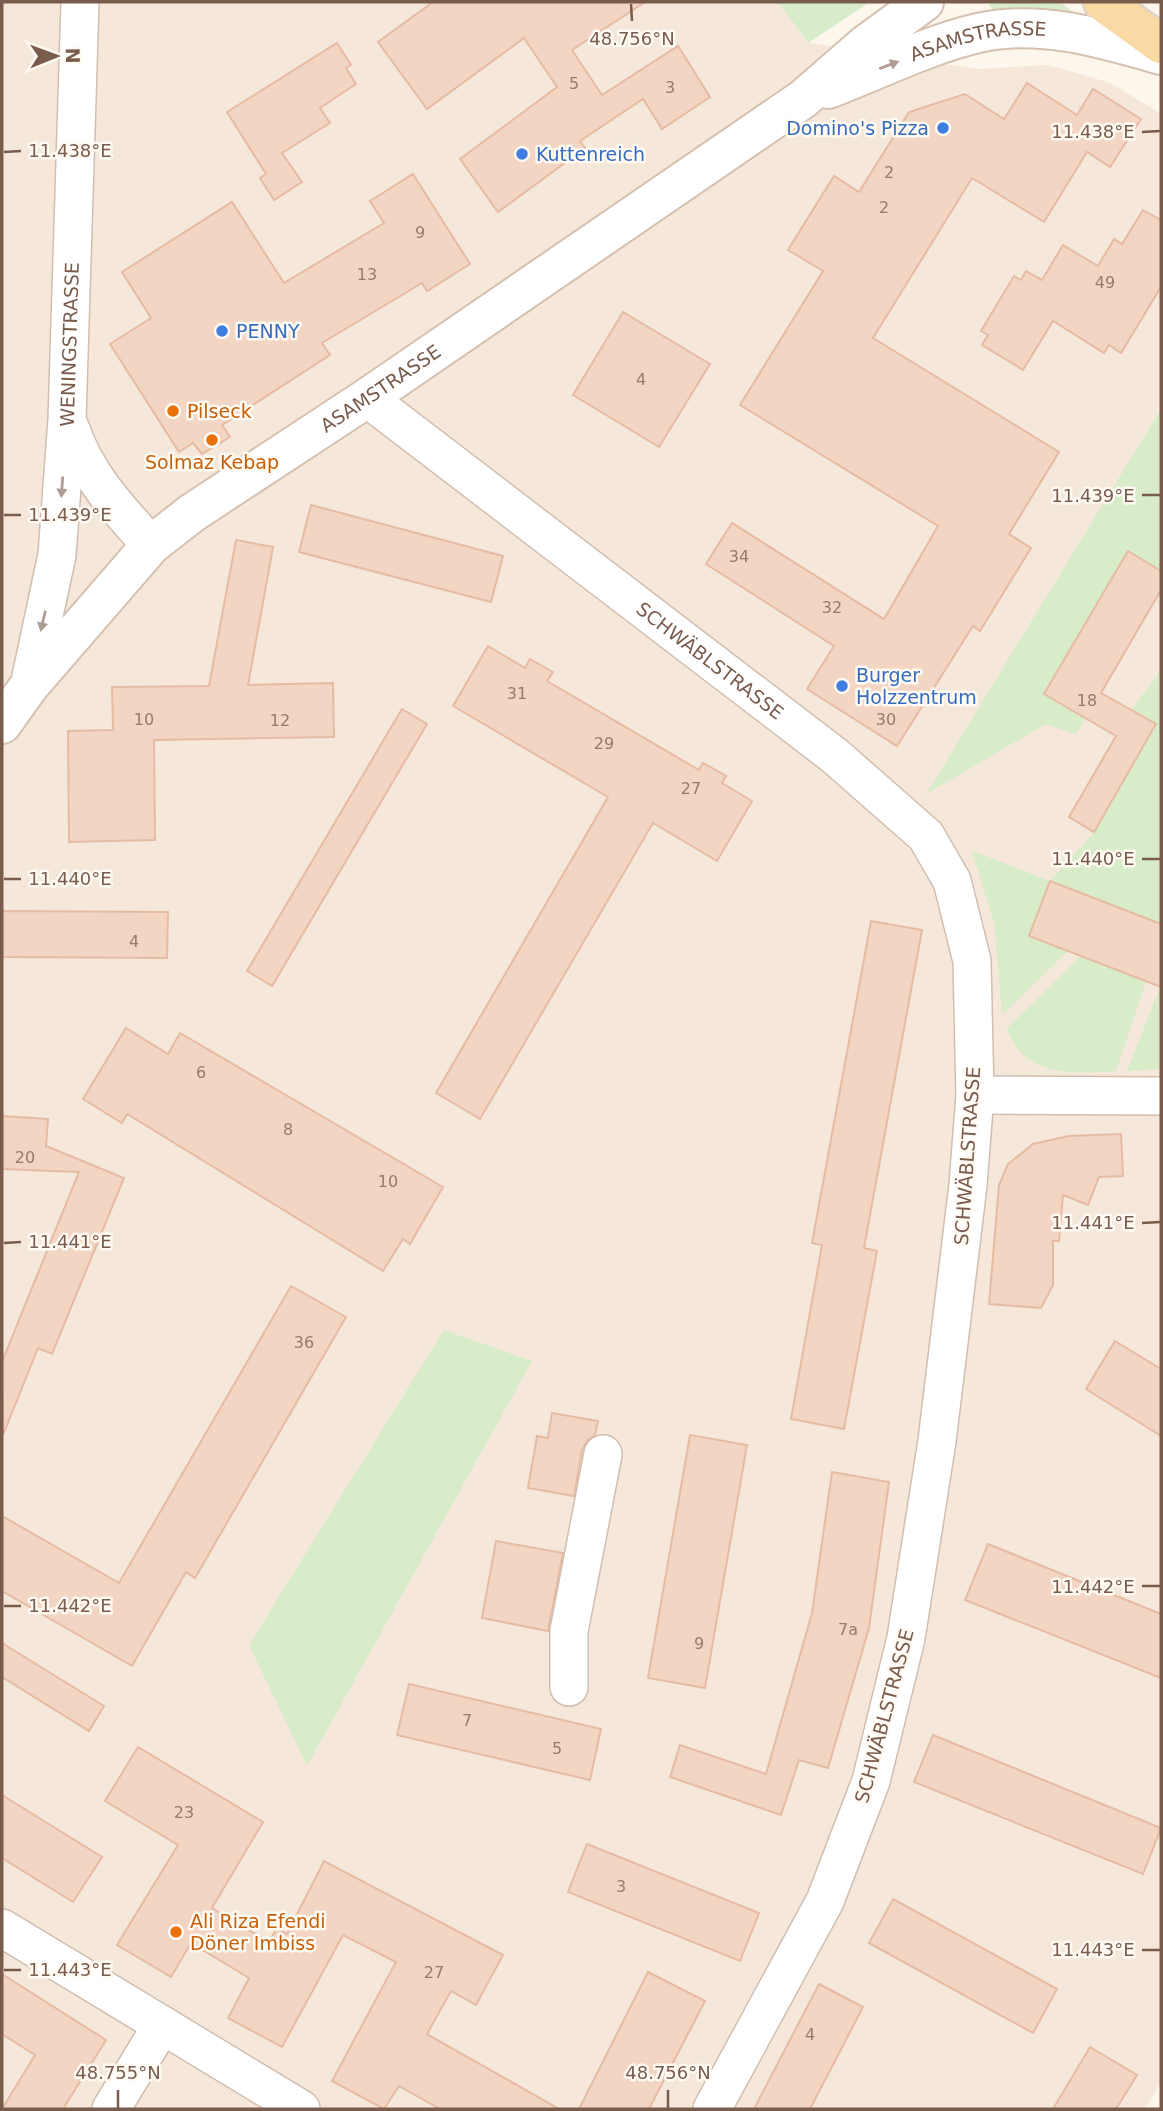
<svg xmlns="http://www.w3.org/2000/svg" width="1163" height="2111" viewBox="0 0 1163 2111" font-family="'DejaVu Sans',sans-serif">
  <rect width="100%" height="100%" fill="#fdf6ec"/>
  <path fill="#f5e8da" d="M2 2H775L783 8 809 43 978 69 1048 65 1111 83 1161 114V2082L1145 2109H2Z"/>
  <g fill="#d8ecc9">
    <path d="M775 2H870L808 43 783 8Z"/>
    <path d="M988 2H1060L1078 16H996Z"/>
    <path d="M1161 409V571L1127 551 1044 694 1086 719 1075 734 1046 724 926 794Z"/>
    <path d="M1161 670V924L1050 881 1029 936 1068 951 1002 1015 994 922 971 850 1050 881 1094 832 1156 725 1131 710Z"/>
    <path d="M1081 956 1146 981 1116 1071C1075 1074 1021 1077 1007 1028Z"/>
    <path d="M1160 987 1161 1069 1127 1071Z"/>
    <path d="M444 1330 532 1361 307 1766 249 1645Z"/>
  </g>
  <g fill="#f3d5c3" stroke="#e6bba3" stroke-width="2">
    <path d="M433 2H645L572 50 602 95 678 46 710 97 662 129 643 99 580 141 585 148 498 212 460 159 557 87 524 38 427 109 378 42Z"/>
    <path d="M337 43 351 65 346 68 356 84 320 108 330 123 282 153 302 182 274 200 260 178 266 174 227 112Z"/>
    <path d="M1027 83 1077 115 1093 89 1141 119 1110 167 1087 152 1044 222 972 178 873 338 1059 452 1009 534 1031 548 980 631 973 626 897 746 807 689 834 646 706 564 732 523 884 619 938 526 740 405 823 271 788 250 834 176 859 192 909 112 965 94 1004 119Z"/>
    <path d="M413 174 470 264 427 291 422 283 322 343 330 355 222 425 230 437 202 454 193 443 179 452 110 344 151 318 122 272 232 202 284 283 384 223 370 201Z"/>
    <path d="M1143 210 1161 220V287L1121 353 1109 345 1104 353 1053 321 1023 370 982 345 988 335 981 331 1014 276 1021 280 1026 271 1042 280 1063 245 1098 266 1114 239 1122 244Z"/>
    <path d="M623 312 710 364 659 447 573 395Z"/>
    <path d="M311 505 503 556 491 602 299 552Z"/>
    <path d="M236 540 273 547 248 685 333 683 334 737 154 740 155 840 69 842 68 731 113 730 112 687 209 686Z"/>
    <path d="M1128 551 1161 571V590L1101 693 1156 724 1094 832 1069 817 1116 736 1044 694Z"/>
    <path d="M488 646 525 668 530 659 553 672 547 681 699 770 703 763 726 776 722 783 752 801 717 861 653 823 480 1119 436 1093 608 797 453 706Z"/>
    <path d="M402 709 427 724 272 986 247 971Z"/>
    <path d="M1050 881 1161 924V987L1029 936Z"/>
    <path d="M2 911 168 912 167 958 2 957Z"/>
    <path d="M871 921 922 930 864 1248 877 1251 844 1429 791 1419 822 1245 812 1243Z"/>
    <path d="M126 1028 168 1054 180 1033 443 1187 410 1244 403 1239 383 1271 127 1114 122 1123 83 1099Z"/>
    <path d="M2 1116 48 1119 46 1146 124 1178 52 1354 38 1348 3 1435 2 1362 79 1172 2 1169Z"/>
    <path d="M1121 1134 1123 1176 1099 1177 1088 1205 1063 1195 1059 1241H1053V1285L1041 1308 989 1304 999 1185 1008 1164 1033 1144 1069 1136Z"/>
    <path d="M291 1286 346 1317 195 1578 186 1572 132 1666 2 1591V1516L119 1583Z"/>
    <path d="M1115 1341 1161 1369V1436L1086 1389Z"/>
    <path d="M552 1413 598 1421 595 1435 587 1441 582 1450 574 1496 528 1488 537 1436 548 1438Z"/>
    <path d="M690 1435 747 1445 705 1688 648 1678Z"/>
    <path d="M832 1472 889 1482 869 1628 828 1768 799 1760 781 1815 670 1777 680 1745 766 1774 812 1613Z"/>
    <path d="M496 1541 563 1553 548 1631 482 1618Z"/>
    <path d="M988 1544 1161 1614V1678L965 1600Z"/>
    <path d="M2 1643 104 1706 89 1731 2 1677Z"/>
    <path d="M409 1684 601 1729 590 1780 397 1735Z"/>
    <path d="M933 1735 1161 1828 1143 1874 914 1782Z"/>
    <path d="M138 1747 263 1822 212 1908 269 1942 277 1928 287 1934 324 1861 503 1955 476 2005 451 1991 427 2034 559 2109H440L399 2086 384 2109 332 2081 396 1962 343 1935 282 2047 228 2018 249 1978 191 1943 171 1977 117 1945 178 1845 105 1801Z"/>
    <path d="M2 1795 102 1857 73 1902 2 1858Z"/>
    <path d="M587 1844 759 1913 740 1961 568 1892Z"/>
    <path d="M893 1899 1057 1989 1033 2033 869 1943Z"/>
    <path d="M648 1972 705 2001 649 2109H579Z"/>
    <path d="M2 1974 106 2040 63 2109H2L35 2055 2 2034Z"/>
    <path d="M819 1984 863 2007 810 2109H754Z"/>
    <path d="M1090 2047 1137 2075 1116 2109H1053Z"/>
  </g>
  <g fill="none" stroke-linecap="round" stroke-linejoin="round">
    <defs>
      <g id="street">
        <path id="s1" d="M367 398 835 756 926 836 952 881 972 961 975 1095 968 1185 937 1441 906 1638 871 1781 825 1901 712 2109"/>
        <path d="M70 427C86 475 118 509 151 545"/>
        <path id="s2" d="M29 686 57 555 67 419 80 2"/>
        <path d="M975 1095 1161 1096"/>
        <path d="M569 1687V1631L603 1454"/>
        <path d="M2 1928 301 2109"/>
        <path d="M111 2109 162 2025"/>
      </g>
      <g id="secondary">
        <path id="s3" d="M828 89C876 71 927 45 978 33 1039 19 1102 38 1161 55"/>
        <path id="s4" d="M2 724 29 686 151 545 192 513 367 398 803 99 865 45 924 2"/>
      </g>
      <path id="primary" d="M1103 2 1161 44"/>
    </defs>
    <use href="#street" stroke="#d1beb0" stroke-width="40"/>
    <use href="#secondary" stroke="#d6c0b0" stroke-width="42"/>
    <use href="#primary" stroke="#dad1cd" stroke-width="42"/>
    <use href="#street" stroke="#fff" stroke-width="37"/>
    <use href="#secondary" stroke="#fff" stroke-width="38"/>
    <use href="#primary" stroke="#fbd9a5" stroke-width="38"/>
  </g>
  <defs><path id="oneway-solid" d="M-6-.8H1V-3.2L6.5 0L1 3.2V.8H-6Z" transform="scale(1.75)"/></defs>
  <g fill="#af9d94">
    <use href="#oneway-solid" transform="translate(889 65) rotate(-21)"/>
    <use href="#oneway-solid" transform="translate(62 487) rotate(94)"/>
    <use href="#oneway-solid" transform="translate(43 621) rotate(103)"/>
  </g>
  <path fill="none" stroke="#7a5c4d" stroke-width="2.5" d="M631 4 632 21M1142 132 1160 131M4 152 21 151M1142 495H1160M4 515H21M1142 859H1160M4 879H21M1142 1223 1160 1222M4 1243 21 1242M1142 1586H1160M4 1606H21M1142 1950H1160M4 1970H21M118 2090V2108M668 2090V2108"/>
  <g fill="#3f7fe0" stroke="#fffaf3" stroke-width="2.5">
    <circle cx="943" cy="128" r="7"/>
    <circle cx="522" cy="154" r="7"/>
    <circle cx="222" cy="331" r="7"/>
    <circle cx="842" cy="686" r="7"/>
  </g>
  <g fill="#e8710a" stroke="#fffaf3" stroke-width="2.5">
    <circle cx="173" cy="411" r="7"/>
    <circle cx="212" cy="440" r="7"/>
    <circle cx="176" cy="1932" r="7"/>
  </g>
  <g text-anchor="middle" stroke-width="5" stroke-linejoin="round" paint-order="stroke">
    <g font-size="16" fill="#987a6a">
      <text x="574" y="89">5</text>
      <text x="670" y="93">3</text>
      <text x="889" y="178">2</text>
      <text x="884" y="213">2</text>
      <text x="420" y="238">9</text>
      <text x="367" y="280">13</text>
      <text x="1105" y="288">49</text>
      <text x="641" y="385">4</text>
      <text x="739" y="562">34</text>
      <text x="832" y="613">32</text>
      <text x="517" y="699">31</text>
      <text x="1087" y="706">18</text>
      <text x="144" y="725">10</text>
      <text x="886" y="725">30</text>
      <text x="280" y="726">12</text>
      <text x="604" y="749">29</text>
      <text x="691" y="794">27</text>
      <text x="134" y="947">4</text>
      <text x="201" y="1078">6</text>
      <text x="288" y="1135">8</text>
      <text x="25" y="1163">20</text>
      <text x="388" y="1187">10</text>
      <text x="304" y="1348">36</text>
      <text x="848" y="1635">7a</text>
      <text x="699" y="1649">9</text>
      <text x="467" y="1726">7</text>
      <text x="557" y="1754">5</text>
      <text x="184" y="1818">23</text>
      <text x="621" y="1892">3</text>
      <text x="434" y="1978">27</text>
      <text x="810" y="2040">4</text>
    </g>
    <g font-size="19" fill="#7a5c4d" stroke="#fffaf3">
      <text dy="7" stroke="none"><textPath href="#s3" startOffset="159">ASAMSTRASSE</textPath></text>
      <text dy="7" stroke="none"><textPath href="#s2" startOffset="345">WENINGSTRASSE</textPath></text>
      <text dy="7" stroke="none"><textPath href="#s4" startOffset="511">ASAMSTRASSE</textPath></text>
      <text dy="7" stroke="none"><textPath href="#s1" startOffset="432">SCHWÄBLSTRASSE</textPath></text>
      <text transform="translate(967 1156) rotate(-86)" y="7">SCHWÄBLSTRASSE</text>
      <text transform="translate(884 1716) rotate(-75)" y="7">SCHWÄBLSTRASSE</text>
    </g>
    <g font-size="19" fill="#366cbe" stroke="#fffaf3" text-anchor="start">
      <text x="929" y="135" text-anchor="end">Domino's Pizza</text>
      <text x="536" y="161">Kuttenreich</text>
      <text x="236" y="338">PENNY</text>
      <text x="856" y="682">Burger<tspan x="856" dy="22">Holzzentrum</tspan></text>
    </g>
    <g font-size="19" fill="#c56008" stroke="#fffaf3" text-anchor="start">
      <text x="187" y="418">Pilseck</text>
      <text x="212" y="469" text-anchor="middle">Solmaz Kebap</text>
      <text x="190" y="1928">Ali Riza Efendi<tspan x="190" dy="22">Döner Imbiss</tspan></text>
    </g>
  </g>
  <g font-size="18" text-anchor="middle" fill="#7a5c4d" stroke="#fffaf3" stroke-width="5" stroke-linejoin="round" paint-order="stroke">
    <text x="632" y="45">48.756°N</text>
    <text x="1093" y="138">11.438°E</text>
    <text x="70" y="157">11.438°E</text>
    <text x="1093" y="502">11.439°E</text>
    <text x="70" y="521">11.439°E</text>
    <text x="1093" y="865">11.440°E</text>
    <text x="70" y="885">11.440°E</text>
    <text x="1093" y="1229">11.441°E</text>
    <text x="70" y="1248">11.441°E</text>
    <text x="1093" y="1593">11.442°E</text>
    <text x="70" y="1612">11.442°E</text>
    <text x="1093" y="1956">11.443°E</text>
    <text x="70" y="1976">11.443°E</text>
    <text x="118" y="2079">48.755°N</text>
    <text x="668" y="2079">48.756°N</text>
  </g>
  <rect width="1163" height="2111" fill="none" stroke="#7a5c4d" stroke-width="7"/>
  <g transform="translate(56 56) rotate(89)" stroke="#fffaf3" stroke-width="5" paint-order="stroke">
  <path d="M0-5L12 26L0 18L-12 26Z" fill="#7a5c4d"/>
  <text y="-10" font-size="19" font-weight="bold" text-anchor="middle" fill="#7a5c4d">N</text>
  </g>
</svg>
